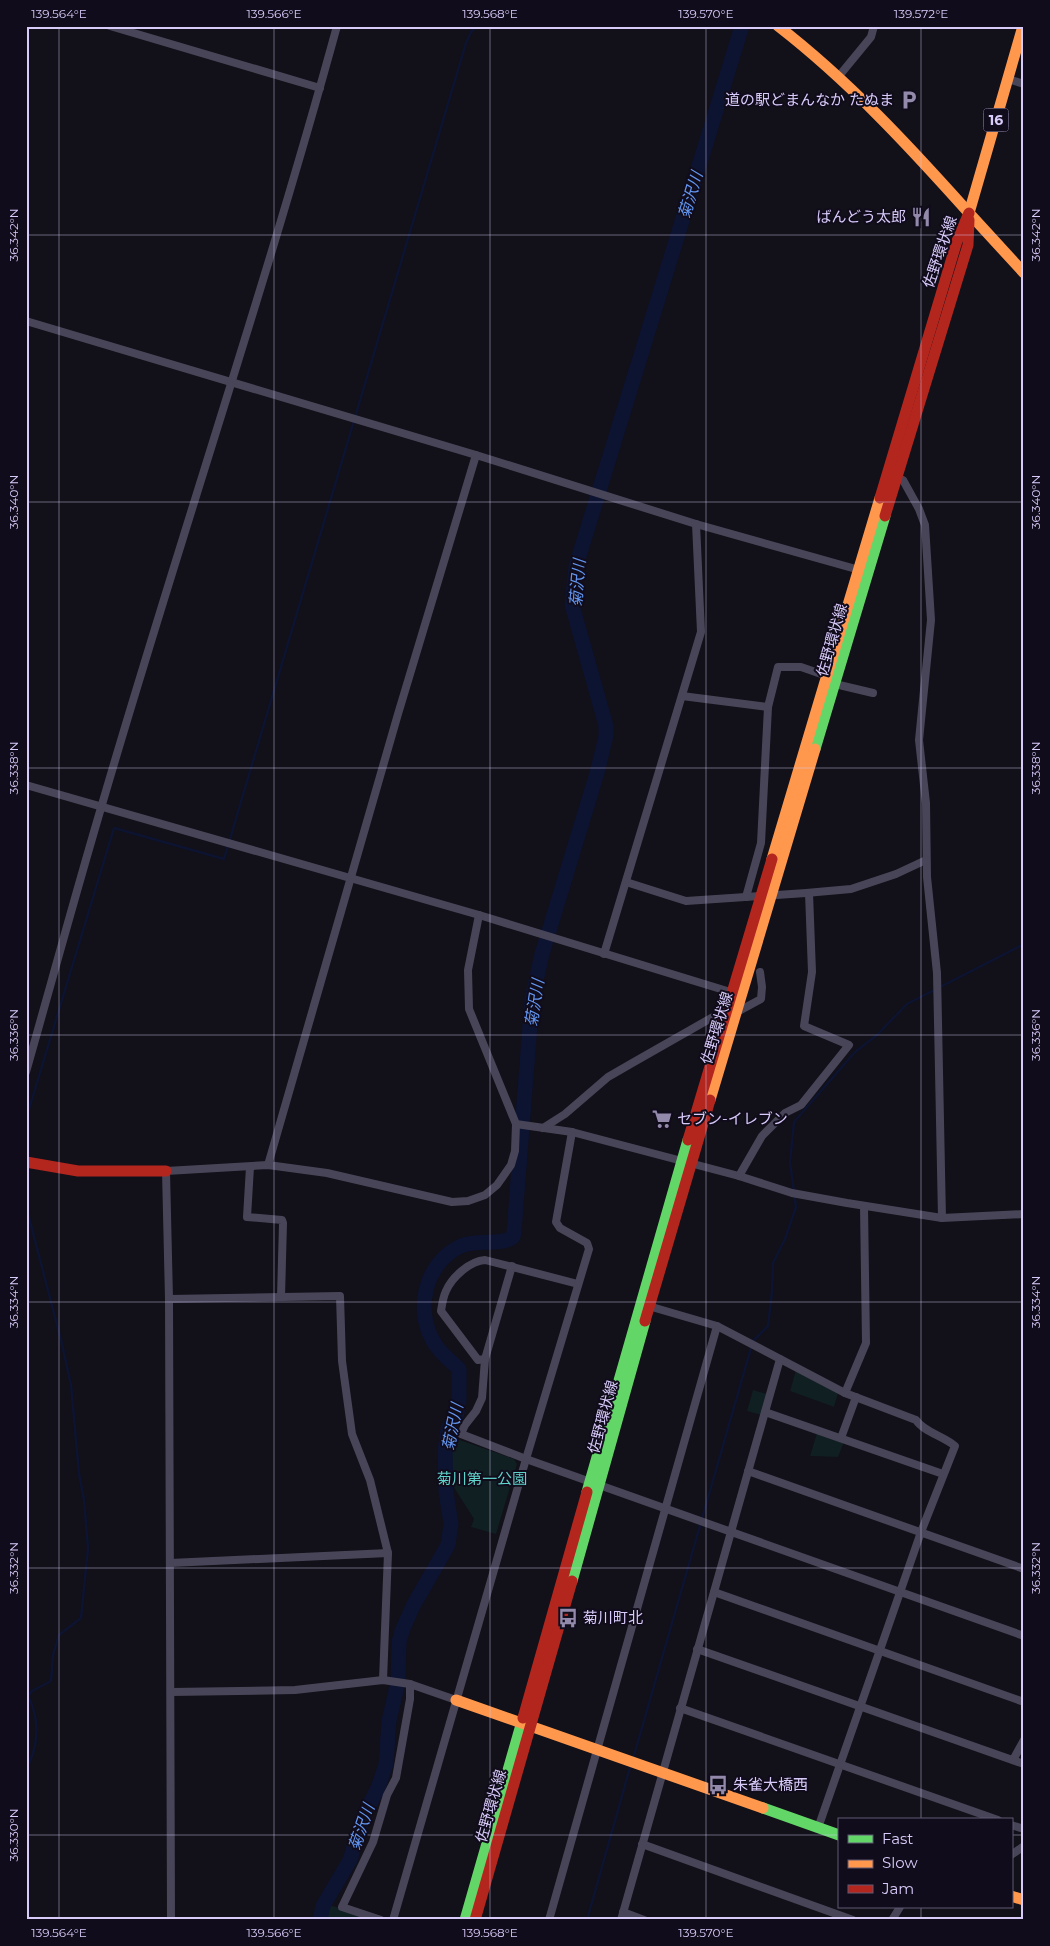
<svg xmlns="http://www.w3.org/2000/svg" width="1050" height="1946" viewBox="0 0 1050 1946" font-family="Montserrat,'Noto Sans JP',sans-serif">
  <rect width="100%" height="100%" fill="#121018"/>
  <g fill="#101f22">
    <path d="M796 1370 838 1393 834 1407 790 1391Z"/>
    <path d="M753 1390 767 1394 761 1415 747 1411Z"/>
    <path d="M817 1433 844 1442 838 1457 810 1456Z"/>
    <path d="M451 1437 514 1459 517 1464 496 1534 471 1527 474 1519 446 1475 447 1452Z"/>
    <path d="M327 1904 374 1920H322Z"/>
  </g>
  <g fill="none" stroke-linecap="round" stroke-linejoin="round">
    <g stroke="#0d1431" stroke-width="2.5">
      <path d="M26 1119 114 828 224 859 466 43 471 32 477 26"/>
      <path d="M26 1206 62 1344 71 1385 79 1474 84 1500 88 1548 81 1618 59 1635 53 1655 51 1681 32 1691 28 1696C40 1719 39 1747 26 1769"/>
      <path d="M633 1759 753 1341 768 1326 772 1292 773 1263 785 1239 796 1207 790 1162 794 1122 855 1052 877 1035 907 1004 1024 944"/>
      <path d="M587 1920 631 1764"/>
    </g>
    <path stroke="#0d1431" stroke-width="15" d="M320 1920 323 1906 350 1860 363 1817 378 1788 386 1764 389 1721 398 1682 399 1642 402 1631 413 1606 448 1545 451 1524 446 1492 445 1450 448 1429 457 1413 459 1402V1369C451 1361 441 1354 435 1344 414 1312 424 1263 461 1246 476 1239 502 1246 513 1237L514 1232 532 999 542 954 597 773 606 736V726L572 605 576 566 742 26"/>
    <g stroke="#494558" stroke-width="8">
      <path d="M110 26 320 88"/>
      <path d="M839 76 871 37 874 26"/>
      <path d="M1008 79 1024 84"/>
      <path d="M26 321 476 455 696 524 863 571"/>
      <path d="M893 477 903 480 919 509 925 525 931 620 919 740 926 803 927 877 937 973 942 1218"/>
      <path d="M682 696 768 707"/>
      <path d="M26 785 479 915 737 994"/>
      <path d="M626 882 686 901 806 893 851 889 896 874 926 860"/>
      <path d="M746 897 761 843 768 707 778 667H801L827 676 835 684 873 693"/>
      <path d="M604 954 701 632 696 524"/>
      <path d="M26 1072C51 984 75 896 101 808 177 547 265 289 337 26"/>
      <path d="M516 1124 572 1132 739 1176 792 1193 847 1203 942 1218 1024 1214"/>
      <path d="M543 1128 565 1114 608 1077 634 1062 713 1017 737 1012 761 999 762 987 760 972"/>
      <path d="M268 1165 398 714 476 455"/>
      <path d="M250 1167 247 1217 282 1220 283 1223 281 1297"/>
      <path d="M739 1176 762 1136 785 1113 801 1105 849 1045 804 1026 812 972 809 893"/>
      <path d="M512 1266 485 1359 482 1398 476 1411 465 1425 461 1434 526 1459 1024 1636"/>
      <path d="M169 1299 340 1296 342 1361 352 1434 370 1480 388 1553 383 1680"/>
      <path d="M645 1305 717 1326 845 1393 916 1420C924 1432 943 1436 955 1446L921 1532 818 1828"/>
      <path d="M485 1359 478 1360 441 1311C442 1305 443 1297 446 1291 452 1277 470 1261 485 1260L578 1284"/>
      <path d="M845 1393 866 1343 864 1206"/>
      <path d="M765 1412 943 1474"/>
      <path d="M841 1438 856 1397"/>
      <path d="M748 1471 1024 1569"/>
      <path d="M170 1563 388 1553"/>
      <path d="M714 1592 1024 1702"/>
      <path d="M697 1649 1024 1764"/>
      <path d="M171 1692 295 1690 383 1680 410 1684 456 1700"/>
      <path d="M680 1708 998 1820"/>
      <path d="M1013 1760 1024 1740"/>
      <path d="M1011 1825 1024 1829"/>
      <path d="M642 1844 853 1920"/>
      <path d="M1011 1855 1024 1846"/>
      <path d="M623 1912 644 1920"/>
      <path d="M171 1920 169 1299 166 1171 268 1165 327 1173 452 1202 468 1201 485 1195 497 1185 511 1165 515 1151 516 1124 469 1009 468 970 479 915"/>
      <path d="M381 1920 342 1907 373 1842 387 1795 396 1778 410 1699V1684"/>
      <path d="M393 1920 526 1459 589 1249 587 1243 560 1228 556 1222 572 1132"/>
      <path d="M549 1920 717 1326"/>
      <path d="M621 1920 780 1359"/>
      <path d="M892 1920 900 1907"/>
    </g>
    <g stroke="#63d668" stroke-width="11">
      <path d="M815 749 885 516"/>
      <path d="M587 1492 688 1140"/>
      <path d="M572 1581 645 1321"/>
      <path d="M763 1808 839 1835"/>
      <path d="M465 1920 523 1718"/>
    </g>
    <g stroke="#ff974d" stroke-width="11">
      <path d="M778 26C849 81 909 146 969 213"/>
      <path d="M1023 26 969 213 1024 273"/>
      <path d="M772 859 880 498"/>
      <path d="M710 1100 815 749"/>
      <path d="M456 1700 763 1808"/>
      <path d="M1011 1896 1024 1900"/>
    </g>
    <g stroke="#b3261e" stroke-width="11">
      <path d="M880 498 957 241 969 213"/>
      <path d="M885 516 968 245 969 220"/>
      <path d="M688 1140 772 859"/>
      <path d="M26 1162 78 1171H166"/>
      <path d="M645 1321 710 1100"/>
      <path d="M523 1718 587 1492"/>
      <path d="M475 1920 572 1581"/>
    </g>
  </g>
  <path fill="none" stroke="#d8cbfa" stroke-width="1" stroke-opacity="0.45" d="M59 26V1920M274 26V1920M490 26V1920M706 26V1920M921 26V1820M26 235H1024M26 502H1024M26 768H1024M26 1035H1024M26 1302H1024M26 1568H1024M26 1835H839M1011 1835H1024M921 1907V1920"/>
  <defs>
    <symbol id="parking-bare" viewBox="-9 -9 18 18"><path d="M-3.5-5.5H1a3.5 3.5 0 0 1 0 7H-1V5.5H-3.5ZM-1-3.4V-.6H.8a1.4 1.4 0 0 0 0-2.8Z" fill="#938aab" stroke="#110c1b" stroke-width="2.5" paint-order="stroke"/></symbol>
    <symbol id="restaurant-bare" viewBox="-9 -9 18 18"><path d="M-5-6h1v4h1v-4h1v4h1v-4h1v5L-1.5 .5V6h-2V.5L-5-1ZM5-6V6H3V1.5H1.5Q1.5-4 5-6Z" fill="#938aab" stroke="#110c1b" stroke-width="2.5" paint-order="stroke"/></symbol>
    <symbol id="supermarket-bare" viewBox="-9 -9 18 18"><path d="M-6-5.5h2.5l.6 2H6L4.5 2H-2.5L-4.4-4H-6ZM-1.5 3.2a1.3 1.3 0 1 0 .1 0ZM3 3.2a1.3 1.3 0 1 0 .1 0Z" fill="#938aab" stroke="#110c1b" stroke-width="2.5" paint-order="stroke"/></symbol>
    <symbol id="bus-bare" viewBox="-9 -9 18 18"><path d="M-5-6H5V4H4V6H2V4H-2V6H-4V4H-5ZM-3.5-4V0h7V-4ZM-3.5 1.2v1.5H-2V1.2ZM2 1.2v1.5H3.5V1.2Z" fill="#938aab" stroke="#110c1b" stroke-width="2.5" paint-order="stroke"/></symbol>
  </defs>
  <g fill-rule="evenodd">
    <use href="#parking-bare" x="895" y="86" width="28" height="28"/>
    <use href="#restaurant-bare" x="907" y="203" width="28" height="28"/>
    <use href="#supermarket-bare" x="648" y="1105" width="28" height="28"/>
    <use href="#bus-bare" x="554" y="1604" width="28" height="28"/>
    <use href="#bus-bare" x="704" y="1771" width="28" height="28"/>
  </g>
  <g text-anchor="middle" stroke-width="4" stroke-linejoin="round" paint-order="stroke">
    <rect fill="#110c1b" stroke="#9c92b7" stroke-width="1" x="983.5" y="108.5" width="25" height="23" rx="4"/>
    <g font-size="14" font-weight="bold" fill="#d8cbfa">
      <text x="996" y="125">16</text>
    </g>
    <g font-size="15" fill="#d8cbfa" stroke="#110c1b" text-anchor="start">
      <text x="894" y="105" text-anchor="end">道の駅どまんなか たぬま</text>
      <text x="906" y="222" text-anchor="end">ばんどう太郎</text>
      <text x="677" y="1124">セブン-イレブン</text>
      <text x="583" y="1623">菊川町北</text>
      <text x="733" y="1790">朱雀大橋西</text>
    </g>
    <g font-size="15" fill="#d8cbfa" stroke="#110c1b">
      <text transform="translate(940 252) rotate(-71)" y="5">佐野環状線</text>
      <text transform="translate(832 640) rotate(-74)" y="5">佐野環状線</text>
      <text transform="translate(717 1028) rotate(-73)" y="5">佐野環状線</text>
      <text transform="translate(603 1417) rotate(-75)" y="5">佐野環状線</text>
      <text transform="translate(491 1806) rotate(-74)" y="5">佐野環状線</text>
    </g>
    <g font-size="15" fill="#5fd3ca" stroke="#110c1b">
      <text x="482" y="1484">菊川第一公園</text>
    </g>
    <g font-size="16" font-style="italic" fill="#6296f1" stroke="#110c1b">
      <text transform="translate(690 195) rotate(-73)" y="6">菊沢川</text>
      <text transform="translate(577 583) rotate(-85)" y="6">菊沢川</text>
      <text transform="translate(534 1003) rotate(-81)" y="6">菊沢川</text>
      <text transform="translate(452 1427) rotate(-78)" y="6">菊沢川</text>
      <text transform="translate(361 1827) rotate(-71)" y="6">菊沢川</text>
    </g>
  </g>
  <rect width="1050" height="1946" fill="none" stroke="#110c1b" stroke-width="55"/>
  <rect x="838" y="1818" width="175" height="90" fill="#110c1b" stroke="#615874"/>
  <rect x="848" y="1835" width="25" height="8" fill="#63d668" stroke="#615874"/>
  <text x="882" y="1844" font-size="15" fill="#d8cbfa">Fast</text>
  <rect x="848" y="1860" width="25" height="8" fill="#ff974d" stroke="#615874"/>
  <text x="882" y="1868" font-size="15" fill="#d8cbfa">Slow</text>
  <rect x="848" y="1885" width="25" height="8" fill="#b3261e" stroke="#615874"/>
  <text x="882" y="1894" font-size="15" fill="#d8cbfa">Jam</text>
  <rect x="28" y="28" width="994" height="1890" fill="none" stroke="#d8cbfa" stroke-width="2"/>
  <g font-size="12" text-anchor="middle" fill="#d8cbfa">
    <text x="59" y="18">139.564°E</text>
    <text x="274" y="18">139.566°E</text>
    <text x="490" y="18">139.568°E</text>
    <text x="706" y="18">139.570°E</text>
    <text x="921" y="18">139.572°E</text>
    <text transform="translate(14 235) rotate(-90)" y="4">36.342°N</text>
    <text transform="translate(1036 235) rotate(-90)" y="4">36.342°N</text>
    <text transform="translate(14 502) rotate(-90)" y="4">36.340°N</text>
    <text transform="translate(1036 502) rotate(-90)" y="4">36.340°N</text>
    <text transform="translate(14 768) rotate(-90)" y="4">36.338°N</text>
    <text transform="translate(1036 768) rotate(-90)" y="4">36.338°N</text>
    <text transform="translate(14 1035) rotate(-90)" y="4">36.336°N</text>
    <text transform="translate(1036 1035) rotate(-90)" y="4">36.336°N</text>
    <text transform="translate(14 1302) rotate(-90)" y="4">36.334°N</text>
    <text transform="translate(1036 1302) rotate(-90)" y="4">36.334°N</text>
    <text transform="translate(14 1568) rotate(-90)" y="4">36.332°N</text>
    <text transform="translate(1036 1568) rotate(-90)" y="4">36.332°N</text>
    <text transform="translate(14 1835) rotate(-90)" y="4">36.330°N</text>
    <text x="59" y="1937">139.564°E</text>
    <text x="274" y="1937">139.566°E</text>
    <text x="490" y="1937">139.568°E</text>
    <text x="706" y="1937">139.570°E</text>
  </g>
</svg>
